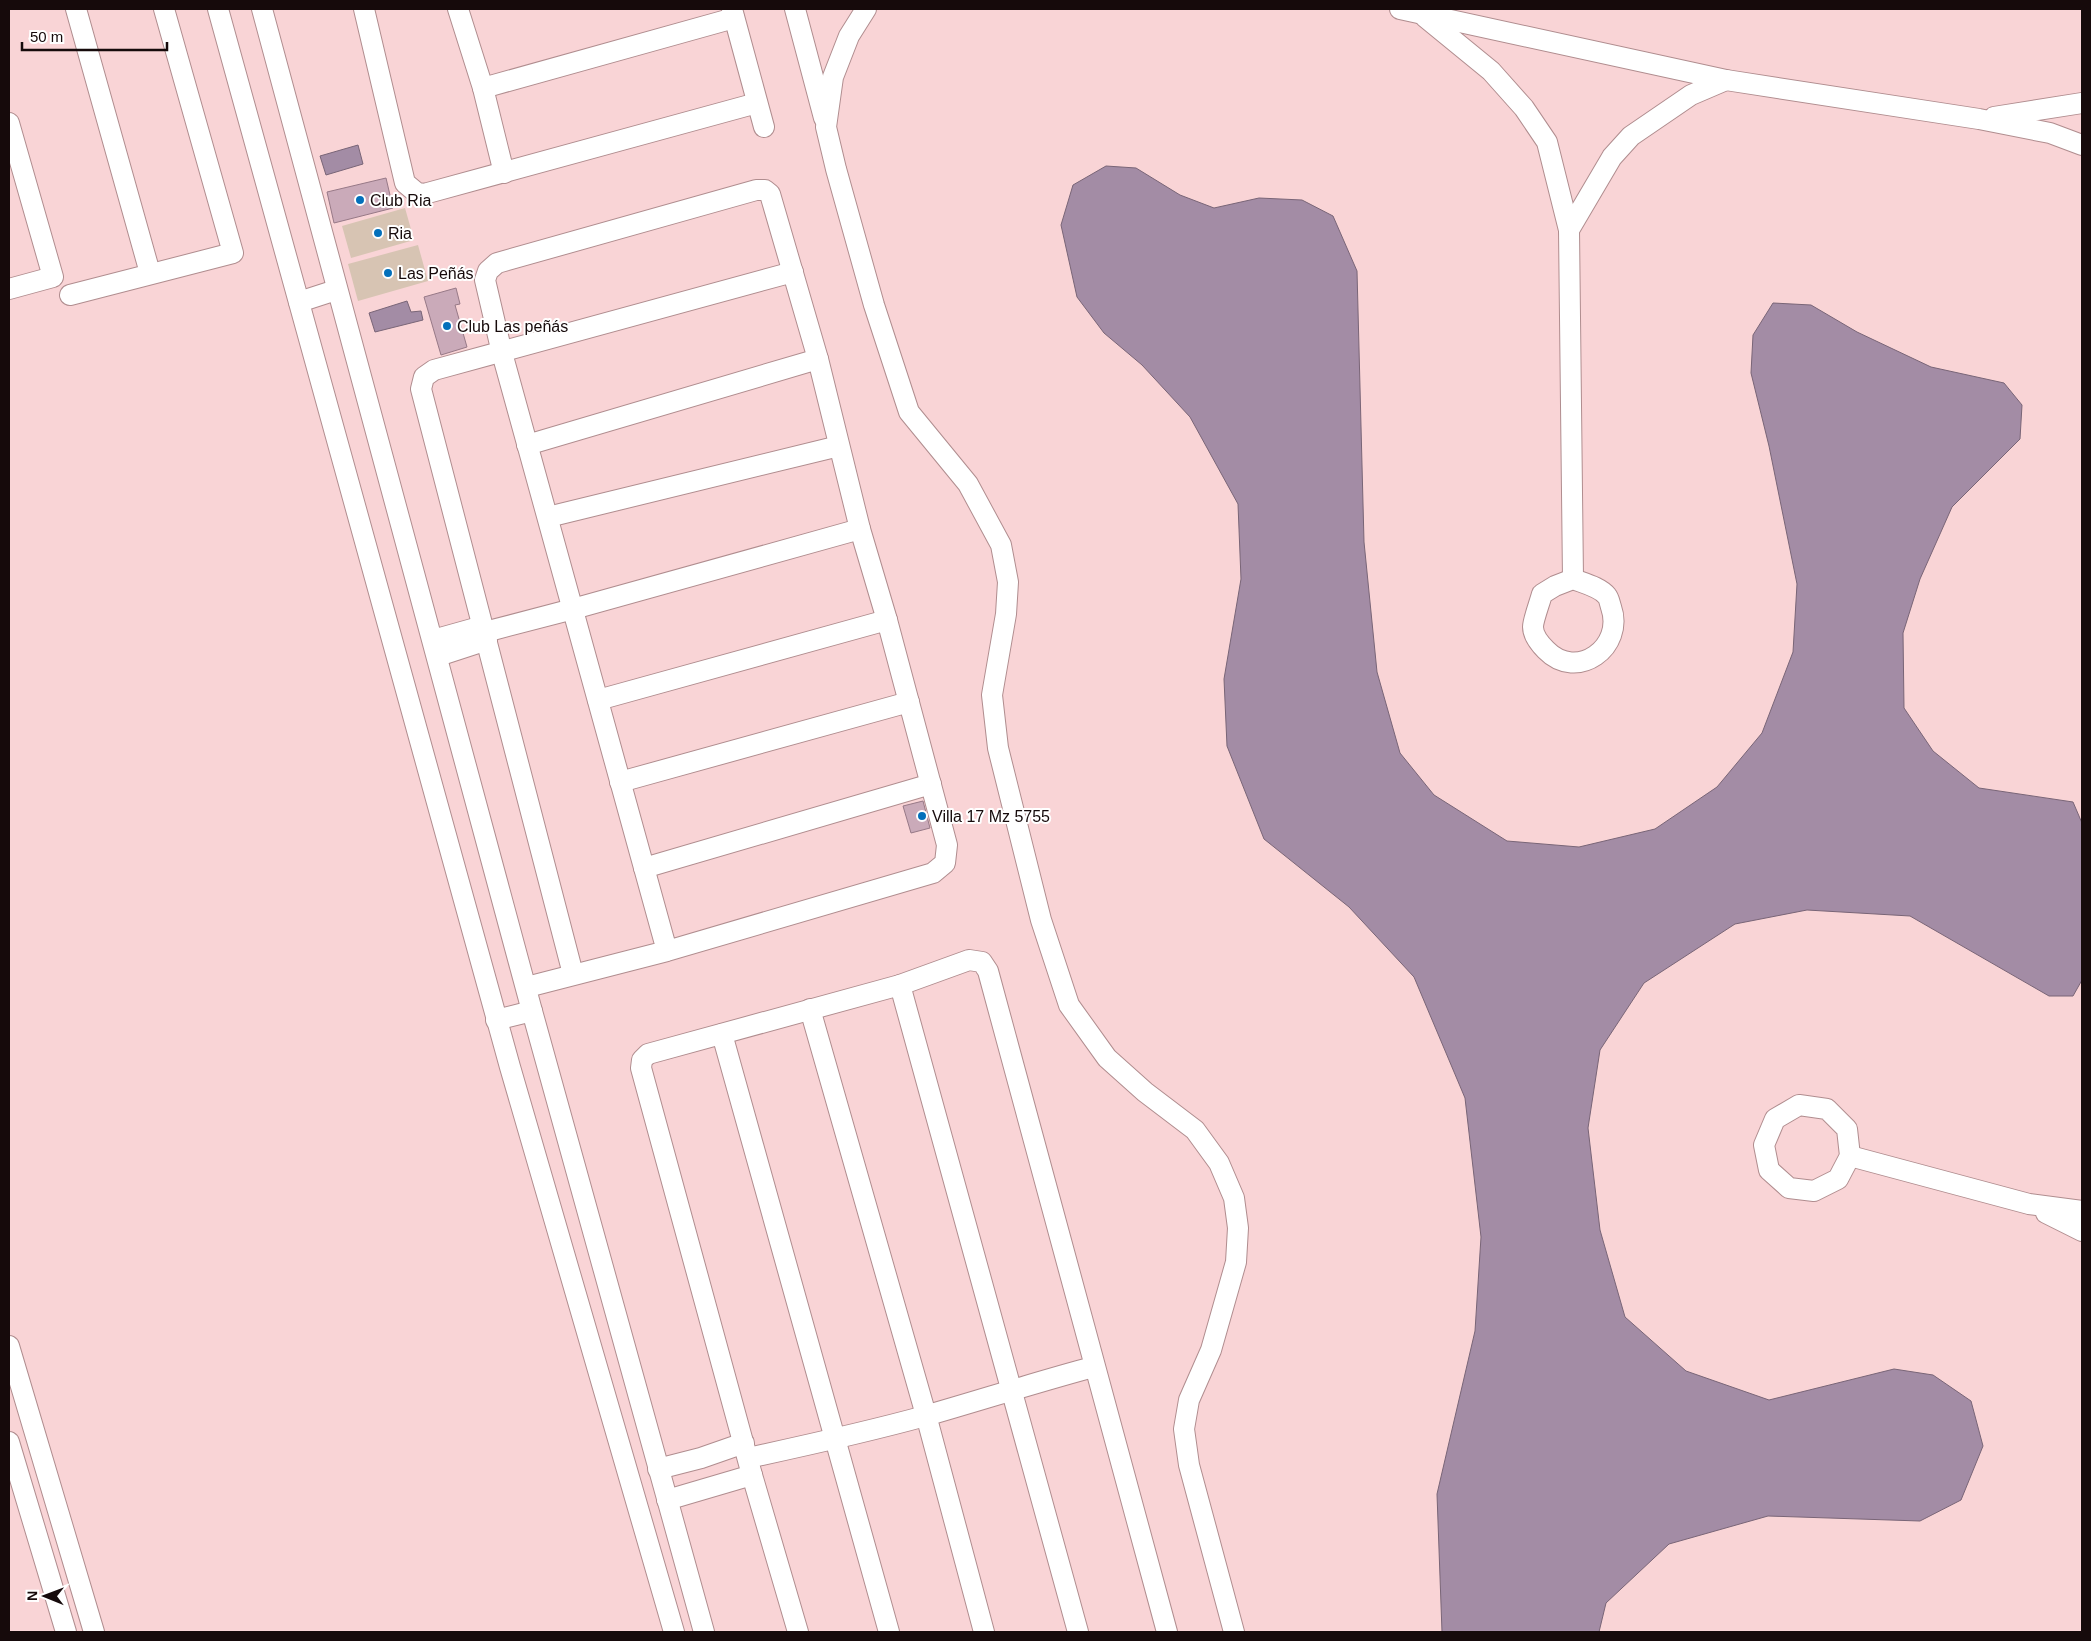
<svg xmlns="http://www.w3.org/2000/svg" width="2091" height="1641" viewBox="0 0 2091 1641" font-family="Arial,sans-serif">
  <rect width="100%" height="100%" fill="#f9d4d6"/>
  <g fill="#d7c4b3">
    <path d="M405 208 414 240 351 258 342 226Z"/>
    <path d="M418 245 428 281 358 301 348 264Z"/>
  </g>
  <g fill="#a38ca5" stroke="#796577">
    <path d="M358 145 363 164 326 175 320 156Z"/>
    <path d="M1106 166 1136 168 1180 195 1214 208 1259 198 1302 200 1333 216 1357 271 1364 542 1377 672 1400 753 1434 795 1507 841 1579 847 1655 829 1717 787 1762 733 1793 652 1797 584 1769 446 1751 373 1753 335 1773 303 1811 305 1857 332 1931 367 2004 383 2022 405 2020 439 1952 507 1920 579 1903 633 1904 708 1933 751 1979 788 2073 802 2082 823V980L2073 996H2049L1910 916 1807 910 1735 924 1644 983 1600 1050 1588 1128 1600 1230 1625 1317 1686 1371 1769 1400 1894 1369 1933 1375 1971 1401 1983 1446 1961 1500 1920 1521 1768 1516 1669 1544 1606 1603 1599 1632H1442L1437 1494 1475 1331 1481 1237 1465 1098 1414 977 1349 907 1264 839 1227 746 1224 679 1241 579 1238 504 1190 417 1142 365 1104 333 1077 297 1061 225 1073 185Z"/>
    <path d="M407 301 411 312 421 311 423 320 375 332 369 313Z"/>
  </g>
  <g fill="#caaab9" stroke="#977987">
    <path d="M386 178 393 208 334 223 327 192Z"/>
    <path d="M456 288 460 304 455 305 467 347 441 355 424 297Z"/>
    <path d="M923 801 930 828 911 833 903 806Z"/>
  </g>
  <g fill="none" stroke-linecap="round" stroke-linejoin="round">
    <defs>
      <g id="street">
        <path d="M76 9 150 273"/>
        <path d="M218 9 510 1067 674 1632"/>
        <path d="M262 9 532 1011 704 1632"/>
        <path d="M364 9 405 183 417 193 424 194 757 103"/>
        <path d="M458 9 483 88 504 173"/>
        <path d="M732 9 764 127"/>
        <path d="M795 9 824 118"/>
        <path d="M866 9 849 36 833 77 826 127 836 169 874 305 909 412 968 484 1001 545 1008 582 1006 614 992 695 998 748 1041 920 1069 1005 1107 1058 1145 1092 1195 1130 1219 1163 1234 1198 1238 1228 1236 1262 1211 1350 1189 1400 1184 1429 1189 1465 1234 1632"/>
        <path d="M1400 9 1726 80 1979 119 2050 133 2082 145"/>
        <path d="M1425 17 1491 71 1524 108 1547 142 1569 230 1573 579"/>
        <path d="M483 88 734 18"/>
        <path d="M1994 117 2082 103"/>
        <path d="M9 123 53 277 9 289"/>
        <path d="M1569 230 1612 157 1631 136 1691 95 1726 80"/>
        <path d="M70 295 233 253 164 9"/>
        <path d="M299 302 336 290"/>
        <path d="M527 445 818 359"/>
        <path d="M548 517 839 446"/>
        <path d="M1573 579C1583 583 1600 587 1607 596 1609 598 1610 604 1611 607 1625 647 1577 682 1546 650 1541 645 1533 636 1533 627 1533 620 1540 602 1542 594L1555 586Z"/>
        <path d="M485 632 573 609 860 529"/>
        <path d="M433 640 483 626"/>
        <path d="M438 656 487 640"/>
        <path d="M598 700 887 620"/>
        <path d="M620 782 909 702"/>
        <path d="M644 868 931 784"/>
        <path d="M573 974 421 389 424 377 434 370 793 272"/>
        <path d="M900 985 1078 1632"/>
        <path d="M527 987 667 951 933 873 945 863 947 845 887 620 860 529 818 359 770 194 765 190H756L497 263 488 271 485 280 502 353 667 951"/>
        <path d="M810 1009 926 1415 984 1632"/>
        <path d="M496 1020 532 1011"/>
        <path d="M722 1034 889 1632"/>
        <path d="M1799 1105 1827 1109 1847 1129 1850 1156 1838 1179 1814 1191 1789 1188 1769 1170 1764 1145 1775 1119Z"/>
        <path d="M1850 1156 2029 1204 2082 1211"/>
        <path d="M2046 1213 2082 1231"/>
        <path d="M9 1346 94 1632"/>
        <path d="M9 1442 66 1632"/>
        <path d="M748 1458C808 1445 867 1432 925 1416 981 1400 1037 1382 1093 1367"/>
        <path d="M658 1469 701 1458 744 1443"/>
        <path d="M667 1500 752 1475"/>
        <path d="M798 1632 752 1475 641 1068 642 1060 648 1054 900 985 969 960 982 962 988 971 1167 1632"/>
      </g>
    </defs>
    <use href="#street" stroke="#b08d8f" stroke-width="22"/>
    <use href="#street" stroke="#fff" stroke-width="20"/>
  </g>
  <g fill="#0370bb" stroke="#fff" stroke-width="2">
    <circle cx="360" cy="200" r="5"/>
    <circle cx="378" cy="233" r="5"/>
    <circle cx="388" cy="273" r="5"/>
    <circle cx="447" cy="326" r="5"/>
    <circle cx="922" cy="816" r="5"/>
  </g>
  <g text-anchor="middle" stroke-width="4" stroke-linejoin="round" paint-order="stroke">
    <g font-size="16" fill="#160a0b" stroke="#fff" text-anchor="start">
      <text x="370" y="206">Club Ria</text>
      <text x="388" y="239">Ria</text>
      <text x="398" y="279">Las Peñás</text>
      <text x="457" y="332">Club Las peñás</text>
      <text x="932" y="822">Villa 17 Mz 5755</text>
    </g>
  </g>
  <rect width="2091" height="1641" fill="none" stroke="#160a0b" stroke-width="20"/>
  <g transform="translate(45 1596) rotate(271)" stroke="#ffffff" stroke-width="4" paint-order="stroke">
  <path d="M0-4L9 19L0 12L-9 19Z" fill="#160a0b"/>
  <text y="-8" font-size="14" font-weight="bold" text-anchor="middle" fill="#160a0b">N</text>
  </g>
  <path d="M22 42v8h145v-8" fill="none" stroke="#160a0b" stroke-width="2.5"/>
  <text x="30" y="42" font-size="15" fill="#160a0b" stroke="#ffffff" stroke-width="4" paint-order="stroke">50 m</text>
</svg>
